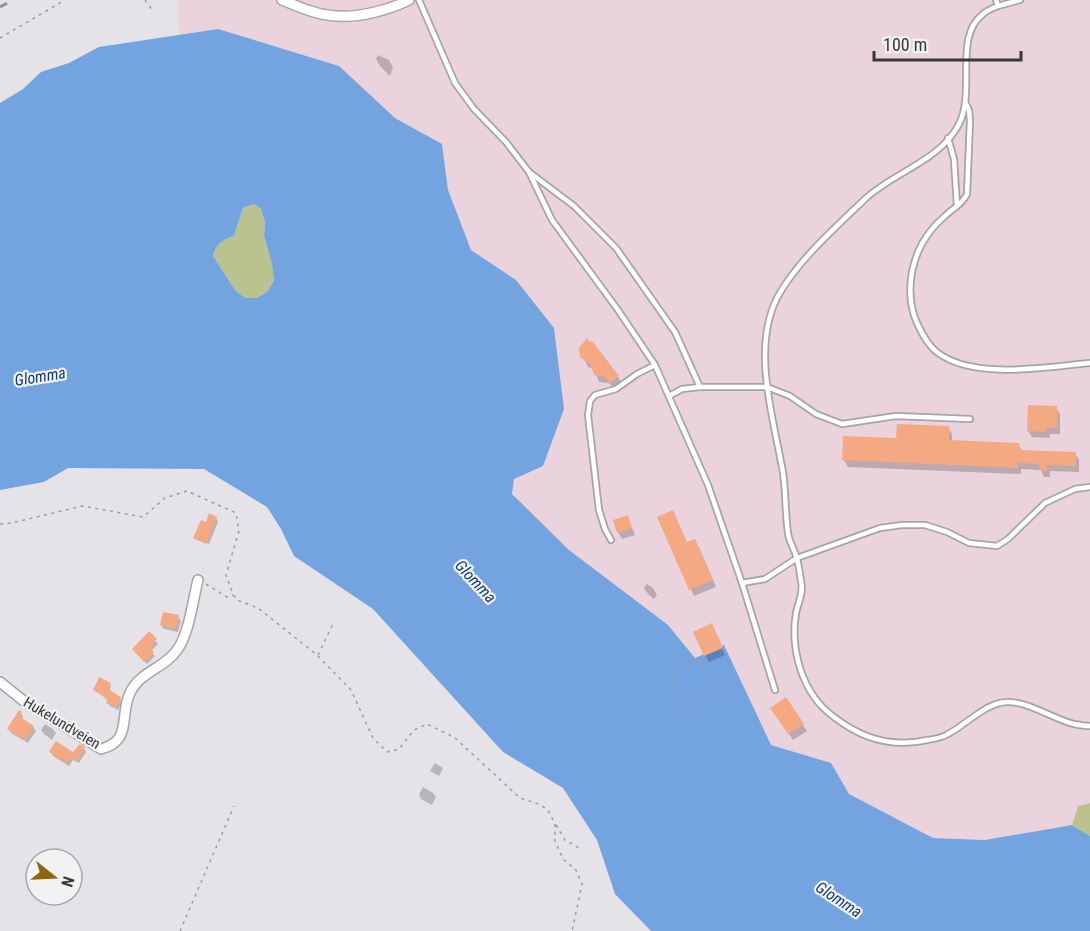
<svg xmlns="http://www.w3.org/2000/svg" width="1090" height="931" viewBox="0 0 1090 931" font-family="'Roboto Condensed',sans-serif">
  <rect width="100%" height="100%" fill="#e5e3e7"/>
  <path fill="#ebd3dd" d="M178 0H1090V803L1078 806 1072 825 985 840 933 838 848 794 831 763 771 745 724 646 695 659 668 625 569 550 512 494 514 479 516 280 471 250 448 190 442 144 395 118 339 66 218 29 179 35Z"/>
  <g fill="#bac38f">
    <path d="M254 204 261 209 265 223 264 236 272 264 274 280 268 291 257 298H245L235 290 213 256C216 244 222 240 234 236L243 208Z"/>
    <path d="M1090 803V836L1072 825 1078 806Z"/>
  </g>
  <path fill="#73a4e0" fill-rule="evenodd" d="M218 29 339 66 395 118 442 144 448 190 471 250 516 280 554 328 564 409 543 466 514 479 512 494 569 550 668 625 695 658 724 645 771 745 831 763 849 794 933 838 985 840 1072 825 1090 836V931H651L615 894 597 840 563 788 503 752 373 609 294 556 281 529 267 507 204 469 68 468 44 482 0 490V103L23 89 41 72 69 63 99 47ZM254 204 261 209 265 223 264 236 272 264 274 280 268 291 257 298H245L235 290 213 256C216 244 222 240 234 236L243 208Z"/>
  <g fill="#0003">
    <path d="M378 55 389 60 393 67 390 76 380 66 376 59Z"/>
    <path d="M584 359 618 377 622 383 615 389 609 383 599 382 594 369 588 367Z"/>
    <path d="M1056 407 1060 414V434H1050L1049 438 1032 437 1028 431Z"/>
    <path d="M948 428 952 434V442L1018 444 1022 451 1075 453 1079 460V472L1050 471V477H1044L1041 470 1021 469V474L848 467 844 460 898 439Z"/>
    <path d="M627 516 635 535 622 539 618 532Z"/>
    <path d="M216 518 218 522 209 544 196 538V540L195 538 206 524Z"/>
    <path d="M659 518 687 544 699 547 716 587 694 596Z"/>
    <path d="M647 584 653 588 657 595 654 599 648 594 644 588Z"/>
    <path d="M178 617 181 621 178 632 164 629 161 625Z"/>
    <path d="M715 632 725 655 709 662 705 655Z"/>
    <path d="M149 634 158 644 151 651 155 656 147 664 134 650Z"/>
    <path d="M110 684 111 687 109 691 122 701 118 710 110 706 108 703 109 701 95 690Z"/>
    <path d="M21 713 23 717 22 720 33 727 36 731 28 743 11 733 9 729Z"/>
    <path d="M776 715 803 725 807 731 793 740Z"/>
    <path d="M45 724 53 729 56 733 52 740 44 734 41 730Z"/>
    <path d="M84 748 86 752 79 763 73 760 69 766 53 756 51 752 74 754Z"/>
    <path d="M435 763 443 768 439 776 430 771Z"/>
    <path d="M423 787 433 793 436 797 432 805 421 799 419 795Z"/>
  </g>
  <g fill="#f4a982">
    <path d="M587 338 590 342 592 341 619 376 610 383 604 377 594 375 590 364 580 357 579 348Z"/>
    <path d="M1028 405 1057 406V428L1047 427 1046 432 1027 431Z"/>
    <path d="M897 424 949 426V440L1019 443V450L1076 452V466L1047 465V471L1039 470V464L1018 463V468L842 460 843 436 896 438Z"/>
    <path d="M673 510 687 542 695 539 713 580 689 590 657 517Z"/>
    <path d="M209 513 217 517 206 544 193 538 201 520 206 522Z"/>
    <path d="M628 515 632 528 617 533 613 520Z"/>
    <path d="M163 612 179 615 176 629 160 625Z"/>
    <path d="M712 623 723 648 704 656 693 632Z"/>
    <path d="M149 631 157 639 150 648 154 652 144 662 132 649Z"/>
    <path d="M99 677 111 683 108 689 121 697 116 708 106 703 108 699 93 690Z"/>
    <path d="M786 697 804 724 788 734 770 708Z"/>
    <path d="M19 710 22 712 20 717 34 726 26 740 7 729Z"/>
    <path d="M56 741 73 752 80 744 85 747 77 761 70 757 67 763 49 752Z"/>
  </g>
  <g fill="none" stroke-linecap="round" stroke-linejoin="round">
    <defs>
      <g id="lane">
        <path d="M419 0 455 83 474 109 506 142 529 172 574 206 616 248 675 332 700 387 682 389 669 396"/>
        <path d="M996 0 998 6 1020 0"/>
        <path d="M998 6C993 8 987 10 983 14 953 37 976 91 959 124 940 161 894 172 865 199 836 227 796 262 777 298 751 350 774 419 783 473 786 492 785 513 788 533 789 542 795 550 797 559 799 566 800 574 801 581 804 592 798 603 796 613 790 650 802 694 834 717 861 738 893 748 927 740 934 739 942 738 948 734 965 725 982 707 1000 703 1022 697 1052 719 1074 724 1079 725 1085 726 1090 726"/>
        <path d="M966 104 969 110 970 120 967 194C963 204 953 208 945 216 933 226 924 238 918 252 909 274 907 301 917 323 922 334 928 346 938 353 975 380 1047 367 1090 363"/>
        <path d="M948 138 954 159 957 206"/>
        <path d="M529 172 552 220 618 310 655 365 708 485 742 583 775 690"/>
        <path d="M700 387H767L790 396 816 414 842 424 896 416 970 419"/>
        <path d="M611 540 605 529 599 510 588 415 590 401 595 395 616 389 637 374 655 365"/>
        <path d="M742 583 765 579 797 558 880 528 902 525H925L947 532 969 543 997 546 1008 539 1045 503 1075 489 1090 487"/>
      </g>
      <g id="street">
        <path d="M282 0C299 7 317 15 336 16 359 18 389 10 409 0"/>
        <path d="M0 682 25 702 101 749C133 741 119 715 130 693 139 672 165 668 177 650 189 635 193 599 198 580"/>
      </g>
    </defs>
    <use href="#lane" stroke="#a6a4a8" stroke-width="8"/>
    <use href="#street" stroke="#a6a4a8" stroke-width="12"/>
    <g stroke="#9c9b9e" stroke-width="1.5" stroke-dasharray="3 4.5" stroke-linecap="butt">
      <path d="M145 0 153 11"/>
      <path d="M0 38 65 0"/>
      <path d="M0 524 12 523 82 506 143 517 165 498 187 491 236 513 239 531 226 575 233 594 237 600 258 608 317 655 351 690 373 738 387 752 399 749 414 730 427 724 454 737 520 798 539 804 548 810 555 824V841L563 859 576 870 582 884 572 931"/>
      <path d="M206 584 227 597 233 595"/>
      <path d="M318 655 333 624"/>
      <path d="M699 657 714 692"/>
      <path d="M695 659 670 669 686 706 740 681"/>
      <path d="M556 825 565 840 579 848"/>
      <path d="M180 931 234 806"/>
    </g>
    <use href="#lane" stroke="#fff" stroke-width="4.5"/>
    <use href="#street" stroke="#fff" stroke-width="9"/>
    <path stroke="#939295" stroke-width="3" stroke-dasharray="8 8" stroke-linecap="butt" d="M0 7 13 0"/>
  </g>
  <g text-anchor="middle" stroke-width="4.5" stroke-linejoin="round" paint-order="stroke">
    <g font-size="15" fill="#383839" stroke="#f2f1f4">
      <text transform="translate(62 723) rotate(31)" y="5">Hukelundveien</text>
    </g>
    <g font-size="16" font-style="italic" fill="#0c3f75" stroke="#f2f1f4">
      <text transform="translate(40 376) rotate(-9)" y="6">Glomma</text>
      <text transform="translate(476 581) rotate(47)" y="6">Glomma</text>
      <text transform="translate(839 899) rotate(33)" y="6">Glomma</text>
    </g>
  </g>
  <g transform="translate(54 877) rotate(108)"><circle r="28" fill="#f2f1f4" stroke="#a8a7a9" stroke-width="1.5"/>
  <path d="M0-4.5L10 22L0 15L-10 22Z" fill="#8d6709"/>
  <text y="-9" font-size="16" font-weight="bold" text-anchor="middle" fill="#383839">N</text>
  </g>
  <path d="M874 51v9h147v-9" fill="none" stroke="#383839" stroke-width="3"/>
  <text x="883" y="51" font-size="18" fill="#383839" stroke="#f2f1f4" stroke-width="4.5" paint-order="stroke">100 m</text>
</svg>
